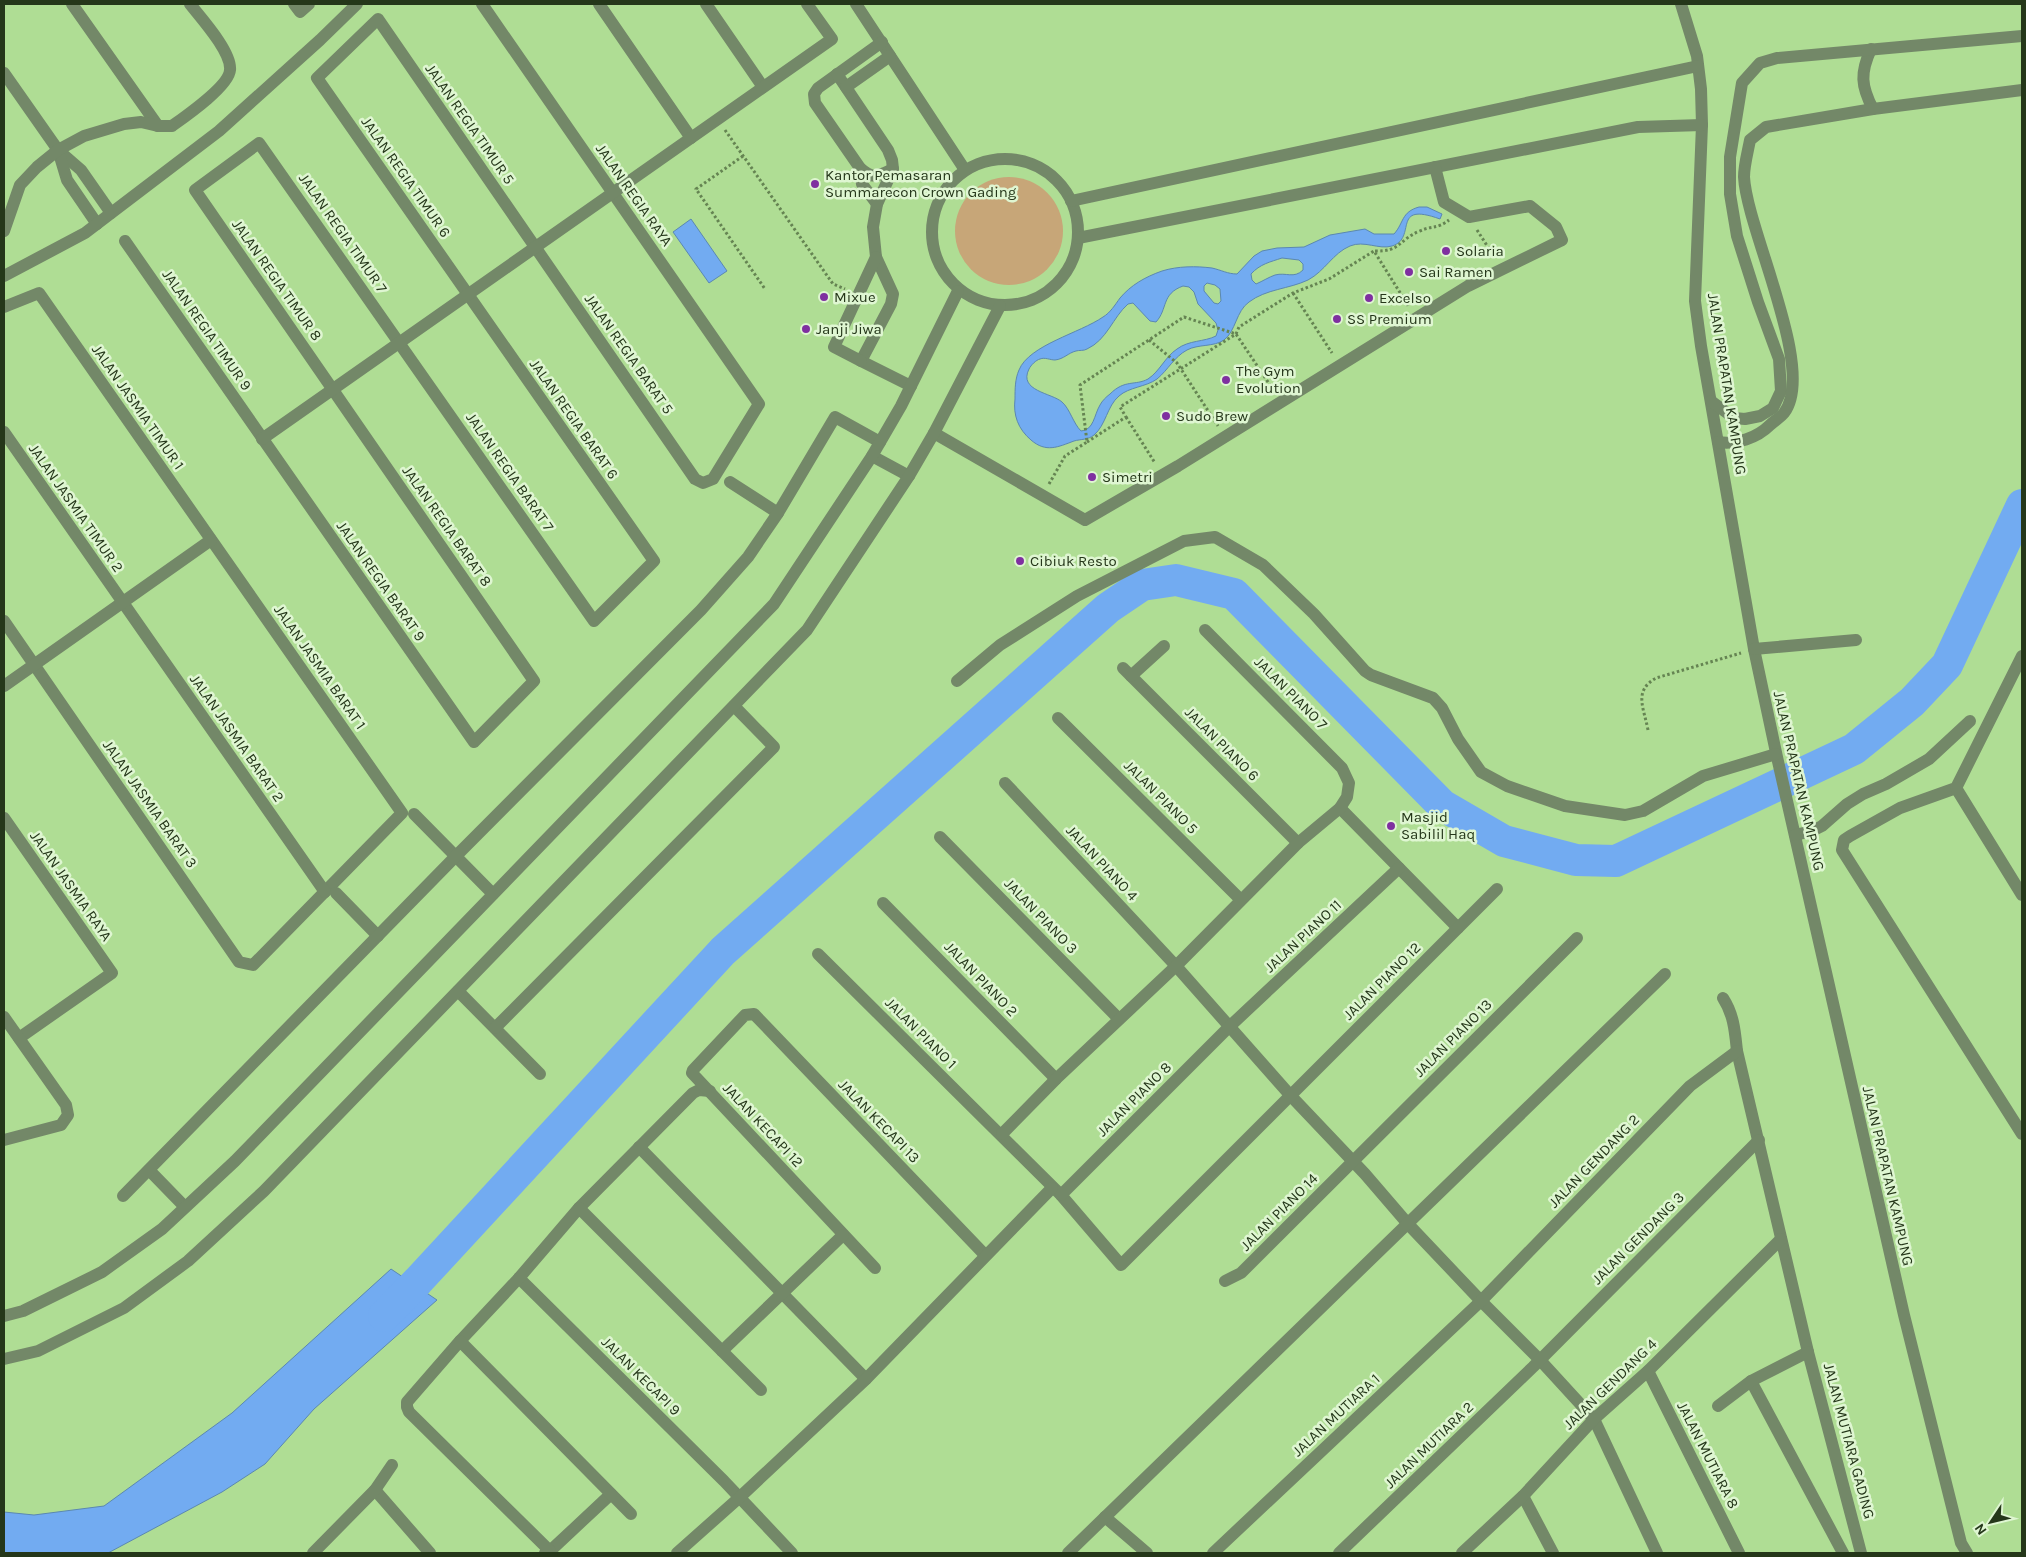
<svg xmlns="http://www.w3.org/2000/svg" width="2026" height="1557" viewBox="0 0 2026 1557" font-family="Karla,sans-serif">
  <rect width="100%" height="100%" fill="#afdd94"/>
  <circle fill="#c7a678" cx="1009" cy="231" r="54"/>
  <g fill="#72abf1" stroke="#5b88b0" fill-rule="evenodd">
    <path d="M1419 207H1427L1442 214 1440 219C1390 201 1418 238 1392 246 1379 250 1364 240 1350 246 1333 253 1325 271 1308 280 1289 289 1266 289 1249 302 1236 311 1236 331 1224 340 1214 347 1198 344 1187 350 1174 357 1168 370 1157 379 1146 387 1129 387 1119 396 1107 406 1106 425 1094 435 1088 440 1081 439 1074 441 1058 447 1046 453 1031 440 1018 429 1013 415 1015 399 1015 389 1015 379 1019 370 1029 345 1080 333 1103 317 1110 313 1115 305 1120 298 1131 285 1145 277 1162 271 1178 266 1196 266 1212 268 1221 270 1228 274 1237 274L1254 256 1262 251 1277 248 1304 247 1330 235 1365 229 1374 234H1394C1404 223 1401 212 1419 207ZM1282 258 1299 260 1303 264V270C1294 279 1286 272 1275 275 1269 277 1263 281 1256 284L1252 280 1251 274C1260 264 1270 262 1282 258ZM1207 283 1215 285 1220 289 1221 301 1218 304 1214 303 1204 291V286ZM1183 286 1189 287 1194 292 1198 304 1216 323 1218 330 1216 336C1204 342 1189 340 1177 349 1165 357 1160 371 1148 379 1135 386 1125 379 1110 394 1106 397 1102 401 1100 405 1094 415 1094 430 1081 431 1073 423 1070 409 1062 402 1052 393 1018 391 1029 369 1031 365 1036 360 1040 359 1045 357 1050 360 1055 360 1064 359 1068 353 1076 351 1079 350 1084 351 1087 349 1107 340 1113 317 1128 304L1133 303 1150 321 1156 322C1168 309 1161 294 1183 286Z"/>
    <path d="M691 219 727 271 709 283 673 232Z"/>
    <path d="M391 1269 437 1300 314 1409 265 1464 222 1492 108 1553H4V1512L34 1515 104 1506 232 1413Z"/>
  </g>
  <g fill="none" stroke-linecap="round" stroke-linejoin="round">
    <path stroke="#72abf1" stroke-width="32" d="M384 1316 418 1281 723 951 1108 608 1142 585 1176 580 1234 594 1442 805 1504 841 1576 860 1616 861 1854 749 1912 702 1947 665 2022 505"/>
    <g stroke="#658452" stroke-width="3" stroke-dasharray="2.5 2.5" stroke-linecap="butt">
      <path d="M725 130 833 284 845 289"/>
      <path d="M743 156 696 189 765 289"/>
      <path d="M1477 230 1495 258"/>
      <path d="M1375 251C1401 252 1399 239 1420 231 1432 225 1436 230 1449 220"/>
      <path d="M1293 293 1332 353"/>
      <path d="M1149 340 1177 363 1218 426"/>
      <path d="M1126 417 1155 463"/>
      <path d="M1087 442 1126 417 1120 407 1236 334 1239 327 1293 293 1329 279 1374 251 1409 307"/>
      <path d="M1049 484 1065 456 1087 442 1080 385 1184 317 1236 334 1274 391"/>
      <path d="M1648 730C1644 708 1633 691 1656 678L1741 653"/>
    </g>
    <g stroke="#738868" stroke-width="12">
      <path d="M72 4 158 126"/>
      <path d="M294 4 300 12 309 4"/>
      <path d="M599 4 691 138"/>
      <path d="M706 4 763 87"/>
      <path d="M856 4 965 170"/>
      <path d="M1681 4 1697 56 1701 89 1702 125 1695 301 1701 346 1754 649 1777 757 1904 1315 1961 1543 1967 1553"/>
      <path d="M882 42 818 88 814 94 815 103 860 168C873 180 878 176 893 169"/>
      <path d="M1871 49C1860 73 1861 86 1873 109"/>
      <path d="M4 73 58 150 81 170 111 213"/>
      <path d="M837 74 888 150 892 160 893 169 877 204 873 227 876 257 893 294 891 304 861 361 911 386"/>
      <path d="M846 87 890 56"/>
      <path d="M58 150 67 180 97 224"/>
      <circle cx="1005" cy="232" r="73"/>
      <path d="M860 168 862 184 877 204"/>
      <path d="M1071 201 1698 66"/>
      <path d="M4 231 20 185 37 167 58 150 84 136 124 124 141 122 158 126H172C186 116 229 86 230 70 232 52 201 18 190 4"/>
      <path d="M1078 238 1638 127 1702 125"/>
      <path d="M125 241 474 742 534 681 195 190 259 143 594 621 654 561 317 78 378 19 695 479 703 483 713 479 759 404 482 4"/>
      <path d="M4 276 85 233 219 131 320 40 357 4"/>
      <path d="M4 307 39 293 402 813 253 965 239 962 4 621"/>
      <path d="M861 361 834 347 876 257"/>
      <path d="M1711 401 1734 418 1745 419 1760 416 1773 408 1781 391 1779 359 1758 302 1737 236 1730 194V157L1742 83 1760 63 1777 58 2022 36"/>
      <path d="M4 432 325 892"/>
      <path d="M934 433 1085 520 1178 466 1468 286 1562 240 1556 227 1530 206 1469 217 1444 202 1435 167"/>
      <path d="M262 439 832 39 807 4"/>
      <path d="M1718 442C1736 445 1757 438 1770 425 1774 421 1781 417 1784 413 1817 370 1747 231 1744 177 1744 165 1748 151 1750 140L1766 127 1873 109 2022 90"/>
      <path d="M872 456 909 476"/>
      <path d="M730 482 778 513"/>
      <path d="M1754 649 1856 640"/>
      <path d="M2022 656 1956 788 1900 808 1850 836 1844 840 1842 850 2022 1134"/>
      <path d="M1123 668 1298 843"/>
      <path d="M1131 676 1164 646"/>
      <path d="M957 681 1000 645 1077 596 1184 541 1215 537 1263 565 1314 614 1365 671 1371 675 1433 698 1442 708 1458 739 1481 772 1507 786 1565 806 1625 815 1643 811 1703 776 1776 754"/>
      <path d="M4 686 211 540"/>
      <path d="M1058 718 1240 899"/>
      <path d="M1005 783 1176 966 1290 1095 1365 1174 1408 1224 1481 1301 1540 1360 1594 1419 1657 1553"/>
      <path d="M1956 788 2022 895"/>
      <path d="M1340 808 1458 928"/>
      <path d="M414 814 493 894"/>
      <path d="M4 818 112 973 19 1038"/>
      <path d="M1795 835 1812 831 1822 826 1847 804 1863 794 1886 784 1929 759 1970 721"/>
      <path d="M940 837 1119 1019"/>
      <path d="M336 893 378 936"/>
      <path d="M883 903 1056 1079"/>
      <path d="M818 954 1061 1195 1121 1265 1497 889"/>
      <path d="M458 991 540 1074"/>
      <path d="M1723 998C1734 1015 1735 1032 1737 1051L1808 1352"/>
      <path d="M4 1017 66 1105 68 1115 61 1125 4 1140"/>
      <path d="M495 1028 774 747 734 706"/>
      <path d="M1002 1134 1056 1079 1176 966 1298 843 1340 808 1347 797 1349 783 1342 768 1205 630"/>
      <path d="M639 1147 866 1379"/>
      <path d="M149 1170 185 1207"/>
      <path d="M1061 1195 1229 1027 1399 868"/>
      <path d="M123 1196 456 856 701 610 748 557 778 513 835 417 880 442"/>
      <path d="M579 1208 693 1093 699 1090 710 1091"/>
      <path d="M875 1268 692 1073 693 1070 745 1015 754 1014 985 1255"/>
      <path d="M519 1278 724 1481 792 1553"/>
      <path d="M1225 1281 1241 1273 1577 938"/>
      <path d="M4 1316 23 1311 102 1272 162 1229 235 1161 774 604 872 456 901 406 958 291"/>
      <path d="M460 1341 519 1278 579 1208 722 1351 843 1235"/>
      <path d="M722 1351 761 1390"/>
      <path d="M4 1359 38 1351 124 1308 188 1261 264 1191 807 630 909 476 934 433 1000 306"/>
      <path d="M1648 1371 1739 1553"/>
      <path d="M1751 1381 1843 1553"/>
      <path d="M1718 1406 1751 1381 1808 1352 1861 1553"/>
      <path d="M375 1490 430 1553"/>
      <path d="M1523 1496 1553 1553"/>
      <path d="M1105 1517 1147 1553"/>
      <path d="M550 1551 611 1494"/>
      <path d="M313 1553 375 1490 392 1465"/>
      <path d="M545 1553 550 1551 409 1412 407 1407V1402L460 1341 631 1514"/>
      <path d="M677 1553 740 1497 866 1379 1052 1188"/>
      <path d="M1068 1553 1665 974"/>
      <path d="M1213 1553 1481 1301 1690 1086 1737 1051"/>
      <path d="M1339 1553 1533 1367 1759 1140"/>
      <path d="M1462 1553 1523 1496 1594 1419 1648 1371 1781 1239"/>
    </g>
  </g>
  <g fill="#7f30a0" stroke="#dff6d2" stroke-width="2">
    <circle cx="815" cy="184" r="5"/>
    <circle cx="1446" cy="251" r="5"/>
    <circle cx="1409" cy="272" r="5"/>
    <circle cx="824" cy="297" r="5"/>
    <circle cx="1369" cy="298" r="5"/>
    <circle cx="1337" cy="319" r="5"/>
    <circle cx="806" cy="329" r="5"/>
    <circle cx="1226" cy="380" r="5"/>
    <circle cx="1166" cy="416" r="5"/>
    <circle cx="1092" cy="477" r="5"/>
    <circle cx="1020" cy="561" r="5"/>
    <circle cx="1391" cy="826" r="5"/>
  </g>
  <g text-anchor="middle" stroke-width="5" stroke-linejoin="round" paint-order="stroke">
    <g font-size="15" fill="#25371a" stroke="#dff6d2">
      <text transform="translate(470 124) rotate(55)" y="5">JALAN REGIA TIMUR 5</text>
      <text transform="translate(406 177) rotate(55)" y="5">JALAN REGIA TIMUR 6</text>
      <text transform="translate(634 195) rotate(55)" y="5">JALAN REGIA RAYA</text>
      <text transform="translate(343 233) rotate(55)" y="5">JALAN REGIA TIMUR 7</text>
      <text transform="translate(277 280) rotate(55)" y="5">JALAN REGIA TIMUR 8</text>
      <text transform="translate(207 330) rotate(55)" y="5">JALAN REGIA TIMUR 9</text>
      <text transform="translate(629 354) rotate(55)" y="5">JALAN REGIA BARAT 5</text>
      <text transform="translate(1727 384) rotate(81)" y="5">JALAN PRAPATAN KAMPUNG</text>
      <text transform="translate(138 407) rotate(55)" y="5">JALAN JASMIA TIMUR 1</text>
      <text transform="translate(574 419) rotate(55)" y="5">JALAN REGIA BARAT 6</text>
      <text transform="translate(510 472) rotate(55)" y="5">JALAN REGIA BARAT 7</text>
      <text transform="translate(76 508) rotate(55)" y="5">JALAN JASMIA TIMUR 2</text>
      <text transform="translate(447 526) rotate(55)" y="5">JALAN REGIA BARAT 8</text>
      <text transform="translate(381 581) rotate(55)" y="5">JALAN REGIA BARAT 9</text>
      <text transform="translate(320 667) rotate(55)" y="5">JALAN JASMIA BARAT 1</text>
      <text transform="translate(1291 693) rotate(45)" y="5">JALAN PIANO 7</text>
      <text transform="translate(237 738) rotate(55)" y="5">JALAN JASMIA BARAT 2</text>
      <text transform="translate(1222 744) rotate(45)" y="5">JALAN PIANO 6</text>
      <text transform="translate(1799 781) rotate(77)" y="5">JALAN PRAPATAN KAMPUNG</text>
      <text transform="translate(1161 797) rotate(45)" y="5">JALAN PIANO 5</text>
      <text transform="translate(150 804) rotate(55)" y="5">JALAN JASMIA BARAT 3</text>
      <text transform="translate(1102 863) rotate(47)" y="5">JALAN PIANO 4</text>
      <text transform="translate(71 886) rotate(55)" y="5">JALAN JASMIA RAYA</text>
      <text transform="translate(1041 916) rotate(46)" y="5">JALAN PIANO 3</text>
      <text transform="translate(1303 936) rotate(-43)" y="5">JALAN PIANO 11</text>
      <text transform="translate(981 979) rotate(46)" y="5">JALAN PIANO 2</text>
      <text transform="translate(1382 981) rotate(-45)" y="5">JALAN PIANO 12</text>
      <text transform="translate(921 1033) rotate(45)" y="5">JALAN PIANO 1</text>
      <text transform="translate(1453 1038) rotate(-45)" y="5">JALAN PIANO 13</text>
      <text transform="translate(1134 1099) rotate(-45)" y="5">JALAN PIANO 8</text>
      <text transform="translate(879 1121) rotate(46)" y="5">JALAN KECAPI 13</text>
      <text transform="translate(763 1125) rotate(47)" y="5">JALAN KECAPI 12</text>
      <text transform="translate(1594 1161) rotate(-46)" y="5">JALAN GENDANG 2</text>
      <text transform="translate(1888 1176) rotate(77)" y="5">JALAN PRAPATAN KAMPUNG</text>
      <text transform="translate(1279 1212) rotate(-45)" y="5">JALAN PIANO 14</text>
      <text transform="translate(1638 1238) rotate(-45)" y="5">JALAN GENDANG 3</text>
      <text transform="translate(641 1376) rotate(45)" y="5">JALAN KECAPI 9</text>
      <text transform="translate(1610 1384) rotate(-44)" y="5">JALAN GENDANG 4</text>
      <text transform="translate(1336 1415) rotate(-43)" y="5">JALAN MUTIARA 1</text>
      <text transform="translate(1849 1441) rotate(75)" y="5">JALAN MUTIARA GADING</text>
      <text transform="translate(1429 1445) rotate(-44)" y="5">JALAN MUTIARA 2</text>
      <text transform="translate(1708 1455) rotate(63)" y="5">JALAN MUTIARA 8</text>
    </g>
    <g font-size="15" fill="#25371a" stroke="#dff6d2" text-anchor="start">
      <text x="825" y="180">Kantor Pemasaran<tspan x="825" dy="17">Summarecon Crown Gading</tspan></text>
      <text x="1456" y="256">Solaria</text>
      <text x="1419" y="277">Sai Ramen</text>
      <text x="834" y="302">Mixue</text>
      <text x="1379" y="303">Excelso</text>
      <text x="1347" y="324">SS Premium</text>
      <text x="816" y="334">Janji Jiwa</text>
      <text x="1236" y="376">The Gym<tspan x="1236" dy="17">Evolution</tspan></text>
      <text x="1176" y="421">Sudo Brew</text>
      <text x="1102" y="482">Simetri</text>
      <text x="1030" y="566">Cibiuk Resto</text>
      <text x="1401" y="822">Masjid<tspan x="1401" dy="17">Sabilil Haq</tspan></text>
    </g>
  </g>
  <rect width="2026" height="1557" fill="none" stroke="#25371a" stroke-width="10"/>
  <g transform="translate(1991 1522) rotate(235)" stroke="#dff6d2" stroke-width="4" paint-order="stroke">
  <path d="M0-4L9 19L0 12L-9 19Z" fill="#25371a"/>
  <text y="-8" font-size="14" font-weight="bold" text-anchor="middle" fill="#25371a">N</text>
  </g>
</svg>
